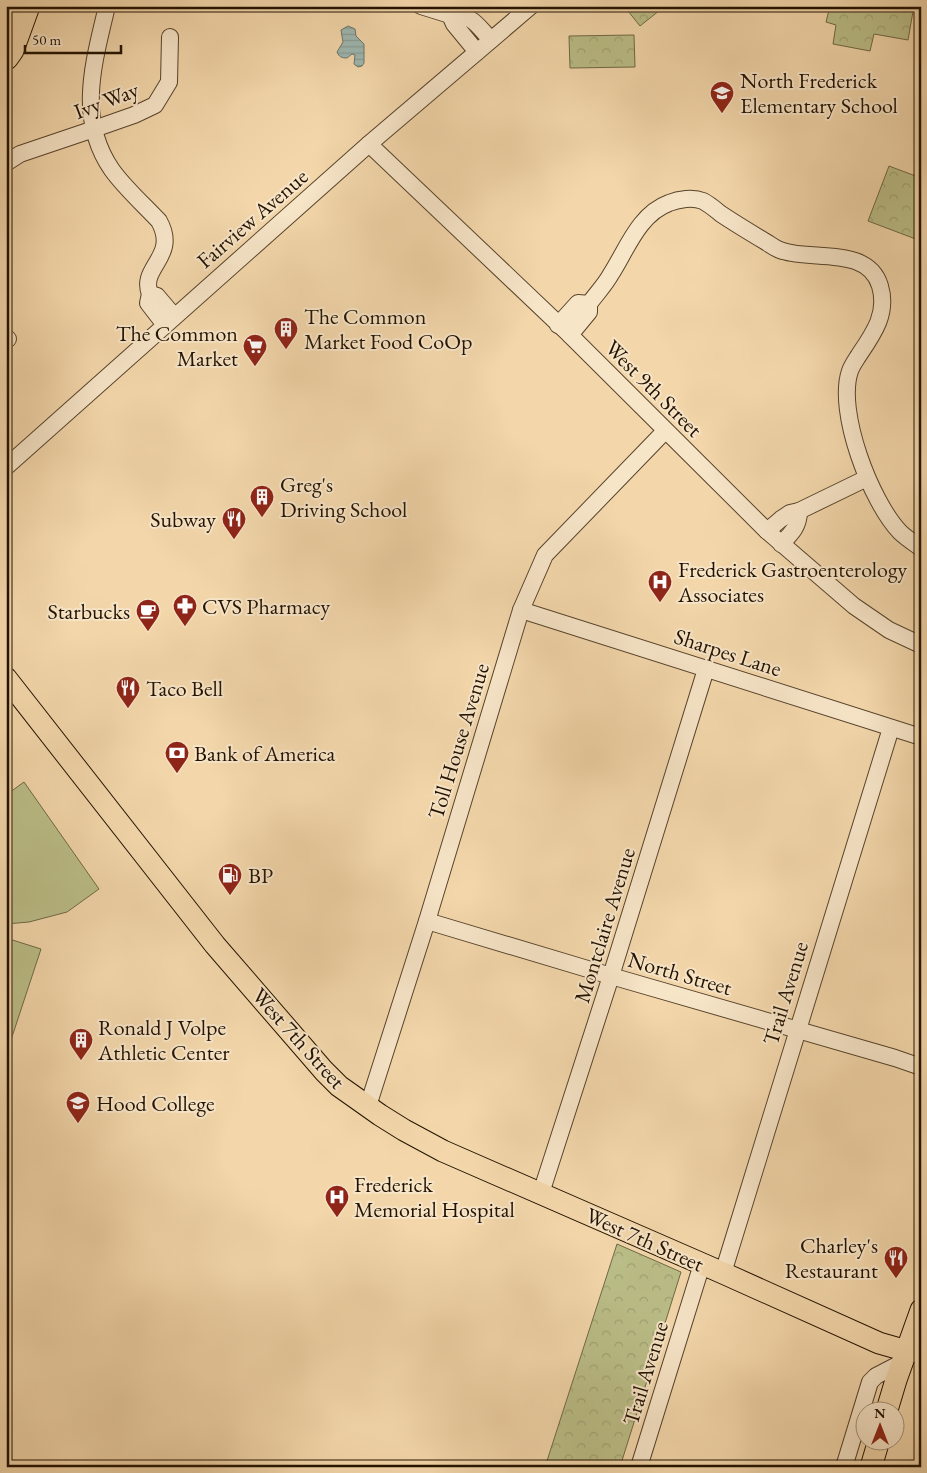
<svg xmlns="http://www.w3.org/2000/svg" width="927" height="1473" viewBox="0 0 927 1473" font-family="'EB Garamond',serif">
  <defs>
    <pattern id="forest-crowns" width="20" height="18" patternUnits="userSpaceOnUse" patternTransform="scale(1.25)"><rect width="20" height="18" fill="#bbbe88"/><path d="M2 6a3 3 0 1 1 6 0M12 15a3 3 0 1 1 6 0" fill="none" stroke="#a0a274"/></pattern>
    <pattern id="water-rules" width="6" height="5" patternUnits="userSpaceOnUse" patternTransform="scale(1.25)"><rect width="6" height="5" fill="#9eb8b2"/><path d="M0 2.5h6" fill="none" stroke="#889d97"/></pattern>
  </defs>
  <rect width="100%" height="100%" fill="#f3d7ab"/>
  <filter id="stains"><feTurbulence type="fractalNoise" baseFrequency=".004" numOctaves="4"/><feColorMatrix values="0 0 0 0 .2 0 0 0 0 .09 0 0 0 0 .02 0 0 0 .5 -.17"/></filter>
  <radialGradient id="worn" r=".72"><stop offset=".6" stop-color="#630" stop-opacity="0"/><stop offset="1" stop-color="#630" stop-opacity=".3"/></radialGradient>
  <g fill="url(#forest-crowns)" stroke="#6f6844">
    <path d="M624 6H665L640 26Z"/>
    <path d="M830 6H914L908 40 874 34 870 51 833 44 836 25 826 22Z"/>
    <path d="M634 35 635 67 570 68 569 36Z"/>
    <path d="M889 166 921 178V241L868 221Z"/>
    <path d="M617 1244 681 1272 620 1467H545Z"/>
  </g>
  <g fill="#bbbe88" stroke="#6f6844">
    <path d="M24 782 99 889 67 912 29 922 6 924V795Z"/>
    <path d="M6 938 41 949 6 1055Z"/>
  </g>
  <path fill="url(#water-rules)" stroke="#6d766b" d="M348 26 355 29 356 36 364 44V63L362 66 358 67 354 64 355 55 352 54 347 58C342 58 339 57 337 52L343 42 341 30Z"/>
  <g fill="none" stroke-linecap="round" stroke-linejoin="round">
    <defs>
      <g id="minor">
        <path d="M107 6C94 62 76 118 112 170 125 188 143 204 159 221 179 257 139 267 150 294"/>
        <path d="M421 6 450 15"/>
        <path d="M477 52 454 24 450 15C473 15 476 24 491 40"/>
        <path d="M369 144 570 335 767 531 854 606 889 630 921 645"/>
        <path d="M6 163 20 154 94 129 134 115 155 105 169 82 170 37"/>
        <path d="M589 304C596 294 605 285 611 274 627 249 639 214 669 203 679 199 693 197 703 201 709 204 716 210 721 214 736 224 751 233 766 242 771 245 777 250 783 251 813 261 868 246 880 286 888 313 874 333 859 355 856 360 852 365 850 371 836 411 871 502 900 532 906 538 914 543 921 548"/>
        <path d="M165 325 148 303 150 294 157 296 174 316"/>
        <path d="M558 325 578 303 589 304V312L570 335"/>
        <path d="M6 337 8 339"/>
        <path d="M6 467 369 144 531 6"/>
        <path d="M767 531 781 519 790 513 799 511 867 478"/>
        <path d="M781 544C792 533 799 526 799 511"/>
        <path d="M521 610 921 737"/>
        <path d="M427 921 611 976 895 1058 921 1067"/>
        <path d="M368 1106 427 921 521 610 545 555 665 431"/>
        <path d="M541 1193 611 976 706 669"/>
        <path d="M723 1273 891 728"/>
        <path d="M639 1467 702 1264"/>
        <path d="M844 1467 870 1382 876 1376 903 1362"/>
      </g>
      <g id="major">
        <path d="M6 678 215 945 324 1071 339 1086 380 1115 404 1130 443 1151 723 1273 879 1343 907 1351 921 1352"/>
        <path d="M887 1410 896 1380 921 1310"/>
        <path d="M871 1467 879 1440"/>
      </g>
      <path id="highway" d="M6 57 11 50 27 6"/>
    </defs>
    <use href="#minor" stroke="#57432b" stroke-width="18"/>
    <use href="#major" stroke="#231200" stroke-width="23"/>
    <use href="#highway" stroke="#231200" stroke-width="27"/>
    <use href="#minor" stroke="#f7e5c8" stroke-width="16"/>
    <use href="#major" stroke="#f3d7ab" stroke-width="21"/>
    <use href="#highway" stroke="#f3d7ab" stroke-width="25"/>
  </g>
  <defs>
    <symbol id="school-pin" viewBox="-11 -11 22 30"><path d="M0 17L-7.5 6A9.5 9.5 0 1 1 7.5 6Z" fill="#8f2418" stroke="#f7e5c8"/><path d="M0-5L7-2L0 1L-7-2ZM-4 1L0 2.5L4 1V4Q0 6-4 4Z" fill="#fff"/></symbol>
    <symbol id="building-pin" viewBox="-11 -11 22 30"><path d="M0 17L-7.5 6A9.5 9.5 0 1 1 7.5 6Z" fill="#8f2418" stroke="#f7e5c8"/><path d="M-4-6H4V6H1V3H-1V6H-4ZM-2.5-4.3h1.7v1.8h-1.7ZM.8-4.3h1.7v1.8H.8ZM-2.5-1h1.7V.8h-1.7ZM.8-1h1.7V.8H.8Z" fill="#fff"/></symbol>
    <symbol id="supermarket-pin" viewBox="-11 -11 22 30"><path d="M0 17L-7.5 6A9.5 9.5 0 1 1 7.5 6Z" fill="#8f2418" stroke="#f7e5c8"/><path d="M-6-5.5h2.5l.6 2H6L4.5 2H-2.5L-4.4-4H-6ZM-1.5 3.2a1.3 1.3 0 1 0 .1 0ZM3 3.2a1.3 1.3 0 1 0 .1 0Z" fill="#fff"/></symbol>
    <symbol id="restaurant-pin" viewBox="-11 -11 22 30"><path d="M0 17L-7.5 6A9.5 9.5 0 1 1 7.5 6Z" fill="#8f2418" stroke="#f7e5c8"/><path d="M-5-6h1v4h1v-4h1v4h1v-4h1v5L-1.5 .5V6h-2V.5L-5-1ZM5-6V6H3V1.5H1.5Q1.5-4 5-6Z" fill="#fff"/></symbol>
    <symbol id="hospital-pin" viewBox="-11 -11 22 30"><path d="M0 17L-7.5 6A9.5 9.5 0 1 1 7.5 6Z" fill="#8f2418" stroke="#f7e5c8"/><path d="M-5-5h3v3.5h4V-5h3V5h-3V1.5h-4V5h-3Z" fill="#fff"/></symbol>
    <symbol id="pharmacy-pin" viewBox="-11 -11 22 30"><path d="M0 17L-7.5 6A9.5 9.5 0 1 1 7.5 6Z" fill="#8f2418" stroke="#f7e5c8"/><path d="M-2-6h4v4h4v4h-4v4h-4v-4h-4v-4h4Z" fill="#fff"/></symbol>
    <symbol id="cafe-pin" viewBox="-11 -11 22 30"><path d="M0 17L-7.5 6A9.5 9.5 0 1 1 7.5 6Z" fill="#8f2418" stroke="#f7e5c8"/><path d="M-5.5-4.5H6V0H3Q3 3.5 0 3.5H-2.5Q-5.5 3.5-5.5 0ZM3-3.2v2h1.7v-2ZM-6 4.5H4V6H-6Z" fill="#fff"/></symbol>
    <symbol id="bank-pin" viewBox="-11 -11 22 30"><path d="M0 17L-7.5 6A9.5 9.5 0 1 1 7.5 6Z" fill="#8f2418" stroke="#f7e5c8"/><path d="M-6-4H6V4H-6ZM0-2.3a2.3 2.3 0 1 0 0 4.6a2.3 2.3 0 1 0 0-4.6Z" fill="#fff"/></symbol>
    <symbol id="fuel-pin" viewBox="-11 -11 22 30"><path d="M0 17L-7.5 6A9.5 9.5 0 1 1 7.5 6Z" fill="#8f2418" stroke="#f7e5c8"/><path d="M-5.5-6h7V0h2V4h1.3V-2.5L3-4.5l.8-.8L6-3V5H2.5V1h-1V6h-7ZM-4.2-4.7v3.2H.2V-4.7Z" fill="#fff"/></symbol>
    <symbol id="university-pin" viewBox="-11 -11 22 30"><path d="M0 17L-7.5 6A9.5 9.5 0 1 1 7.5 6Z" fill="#8f2418" stroke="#f7e5c8"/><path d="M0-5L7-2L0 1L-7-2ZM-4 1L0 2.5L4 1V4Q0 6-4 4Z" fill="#fff"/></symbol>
  </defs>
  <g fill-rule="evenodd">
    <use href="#school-pin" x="708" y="79" width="28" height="38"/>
    <use href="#building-pin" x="272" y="315" width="28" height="38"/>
    <use href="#supermarket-pin" x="241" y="332" width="28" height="38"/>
    <use href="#building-pin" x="248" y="483" width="28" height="38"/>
    <use href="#restaurant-pin" x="220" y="505" width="28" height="38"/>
    <use href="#hospital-pin" x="646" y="568" width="28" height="38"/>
    <use href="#pharmacy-pin" x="171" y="592" width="28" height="38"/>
    <use href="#cafe-pin" x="134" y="597" width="28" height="38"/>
    <use href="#restaurant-pin" x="114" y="674" width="28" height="38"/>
    <use href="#bank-pin" x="163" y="739" width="28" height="38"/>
    <use href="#fuel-pin" x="216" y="861" width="28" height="38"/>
    <use href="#building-pin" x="67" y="1026" width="28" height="38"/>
    <use href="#university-pin" x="64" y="1089" width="28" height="38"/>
    <use href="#hospital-pin" x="323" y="1183" width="28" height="38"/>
    <use href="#restaurant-pin" x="882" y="1244" width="28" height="38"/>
  </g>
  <g text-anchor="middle" stroke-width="4" stroke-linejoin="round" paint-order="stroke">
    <g font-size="22" fill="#231200" stroke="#f7e5c8" text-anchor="start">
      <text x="740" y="88">North Frederick<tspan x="740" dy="25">Elementary School</tspan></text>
      <text x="304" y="324">The Common<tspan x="304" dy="25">Market Food CoOp</tspan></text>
      <text x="238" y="341" text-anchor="end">The Common<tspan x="238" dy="25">Market</tspan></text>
      <text x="280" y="492">Greg's<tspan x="280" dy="25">Driving School</tspan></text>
      <text x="216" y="527" text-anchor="end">Subway</text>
      <text x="678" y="577">Frederick Gastroenterology<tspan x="678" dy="25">Associates</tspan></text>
      <text x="202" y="614">CVS Pharmacy</text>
      <text x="130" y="619" text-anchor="end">Starbucks</text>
      <text x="146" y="696">Taco Bell</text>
      <text x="194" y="761">Bank of America</text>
      <text x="248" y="883">BP</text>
      <text x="98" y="1035">Ronald J Volpe<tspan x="98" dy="25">Athletic Center</tspan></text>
      <text x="96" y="1111">Hood College</text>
      <text x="354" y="1192">Frederick<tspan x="354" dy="25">Memorial Hospital</tspan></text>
      <text x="878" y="1253" text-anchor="end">Charley's<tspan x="878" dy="25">Restaurant</tspan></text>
    </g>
    <g font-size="22" fill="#231200" stroke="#f7e5c8">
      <text transform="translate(106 100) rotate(-21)" y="8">Ivy Way</text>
      <text transform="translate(252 218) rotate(-41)" y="8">Fairview Avenue</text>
      <text transform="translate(654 388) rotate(45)" y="8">West 9th Street</text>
      <text transform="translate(728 652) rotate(18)" y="8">Sharpes Lane</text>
      <text transform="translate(458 741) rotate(-73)" y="8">Toll House Avenue</text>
      <text transform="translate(604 925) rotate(-73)" y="8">Montclaire Avenue</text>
      <text transform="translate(680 973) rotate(16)" y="8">North Street</text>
      <text transform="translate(785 993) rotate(-73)" y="8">Trail Avenue</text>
      <text transform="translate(299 1038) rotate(48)" y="8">West 7th Street</text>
      <text transform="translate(645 1239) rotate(24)" y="8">West 7th Street</text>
      <text transform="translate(645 1373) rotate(-73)" y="8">Trail Avenue</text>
    </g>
  </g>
  <rect width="927" height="1473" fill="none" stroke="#f3d7ab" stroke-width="25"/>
  <rect x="8" y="8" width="912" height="1458" fill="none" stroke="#231200" stroke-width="2.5"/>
  <rect x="12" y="12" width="902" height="1448" fill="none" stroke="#231200"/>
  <g transform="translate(880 1426)"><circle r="24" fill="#f7e5c8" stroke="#a29178"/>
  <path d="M0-4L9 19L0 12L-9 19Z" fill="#8f2418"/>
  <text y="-8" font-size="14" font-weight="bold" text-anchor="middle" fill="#231200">N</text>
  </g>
  <path d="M25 45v8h96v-8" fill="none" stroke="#231200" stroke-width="2.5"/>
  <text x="32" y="45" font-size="15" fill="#231200" stroke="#f7e5c8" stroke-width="4" paint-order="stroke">50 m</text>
  <rect width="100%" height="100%" filter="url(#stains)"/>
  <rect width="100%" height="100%" fill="url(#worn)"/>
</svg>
